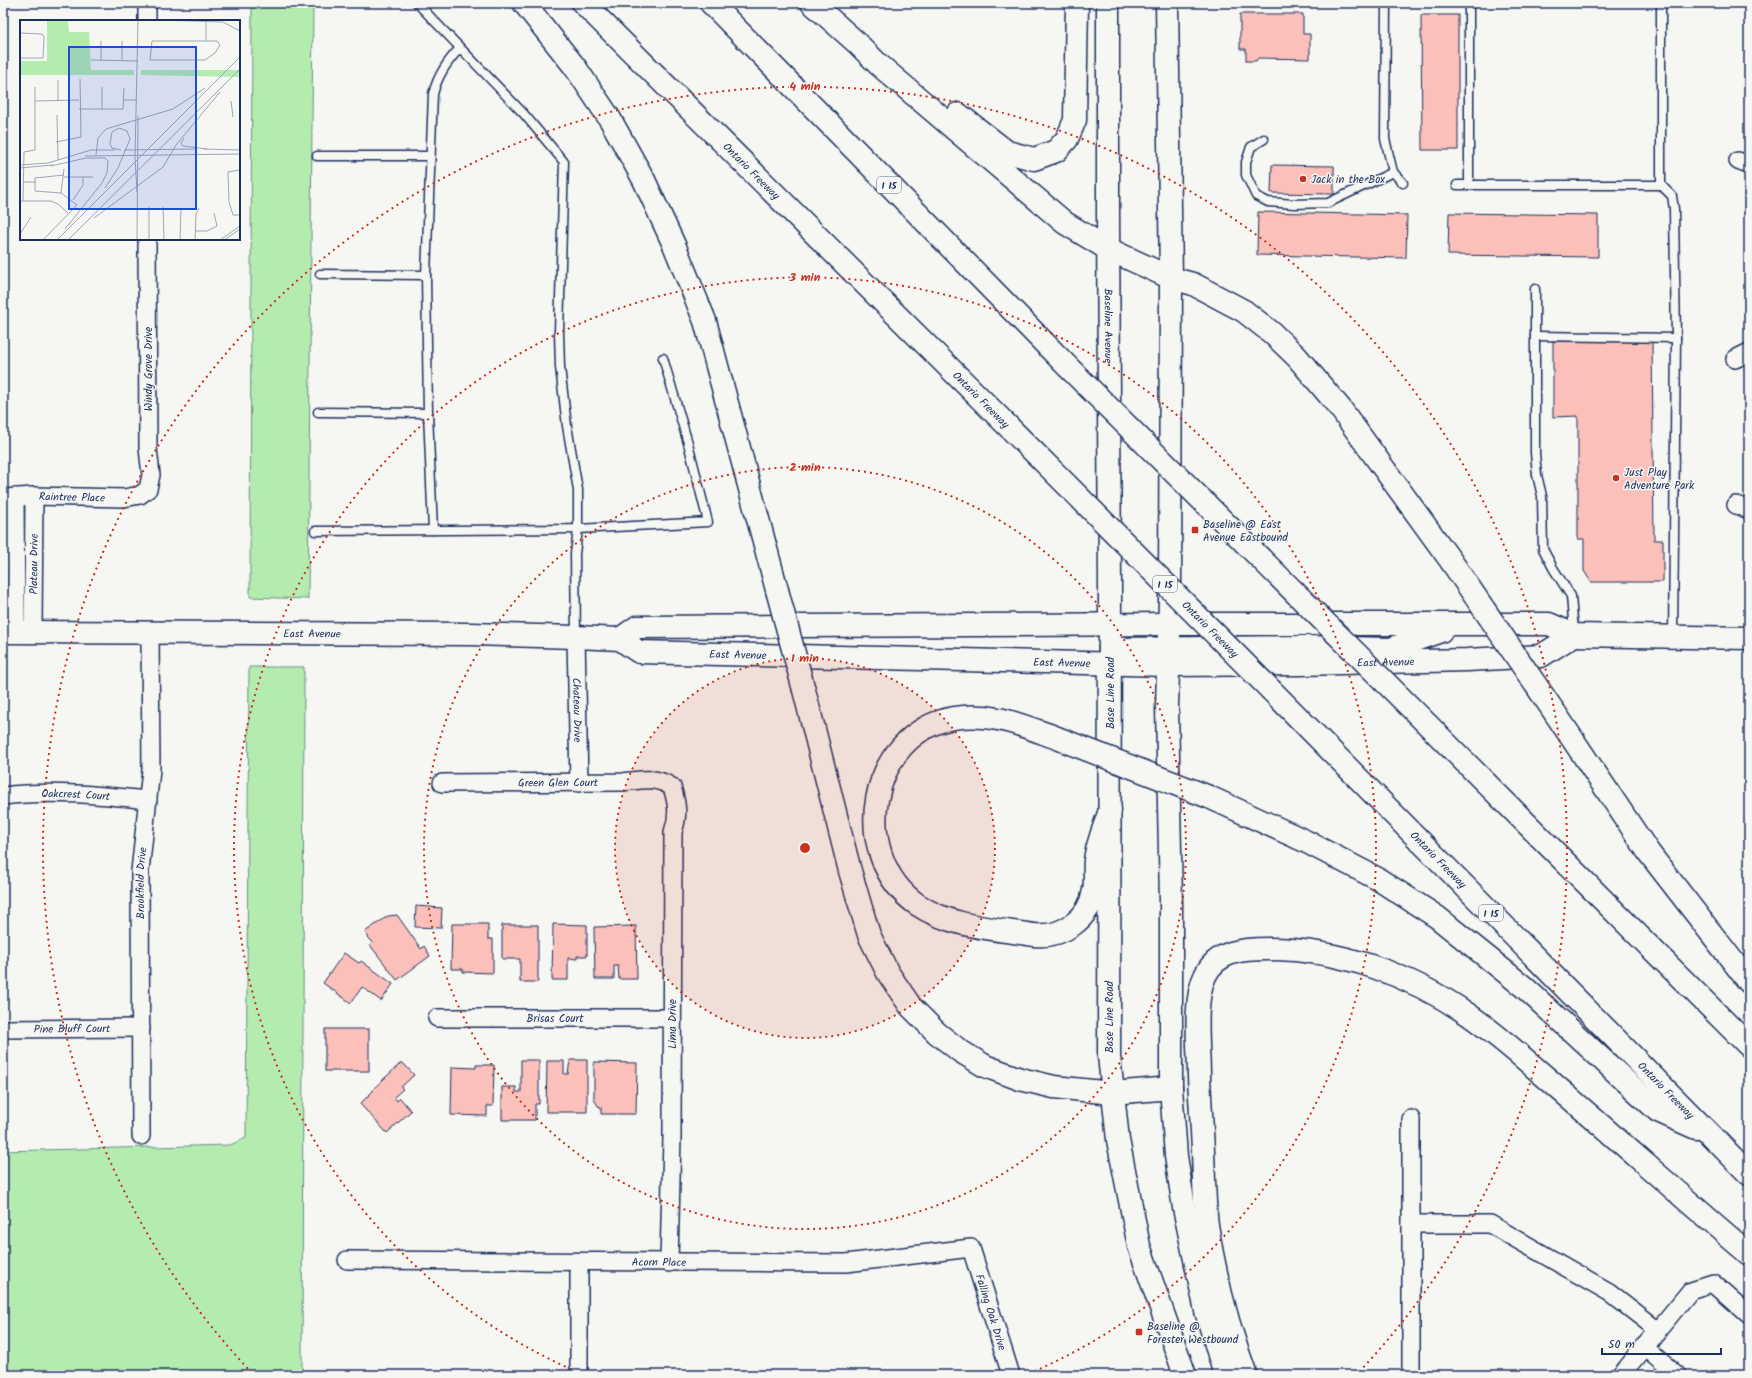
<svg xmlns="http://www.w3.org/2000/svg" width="1752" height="1378" viewBox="0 0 1752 1378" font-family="Kalam,sans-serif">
  <rect width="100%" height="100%" fill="#f6f6f2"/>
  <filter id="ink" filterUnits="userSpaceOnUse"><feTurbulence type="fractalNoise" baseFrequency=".025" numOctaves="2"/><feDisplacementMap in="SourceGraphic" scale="8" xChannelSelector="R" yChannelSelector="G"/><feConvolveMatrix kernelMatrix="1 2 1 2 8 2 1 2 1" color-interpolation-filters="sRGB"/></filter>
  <g filter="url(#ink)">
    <g fill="#b4ecaf" stroke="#688e86">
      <path d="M252 3H313L308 599 250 597Z"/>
      <path d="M249 667H304L302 1375H3V1151L230 1145 246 1138Z"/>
    </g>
    <g fill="#fcc0ba" stroke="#1b2f5e">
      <path d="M1240 14H1303V34H1310V59L1258 58 1256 61H1246V49H1240Z"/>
      <path d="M1421 15H1458V150H1422Z"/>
      <path d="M1272 165 1334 166V194L1271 193Z"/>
      <path d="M1258 212 1407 215 1406 258 1257 255Z"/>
      <path d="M1449 213 1598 215V257L1448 255Z"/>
      <path d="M1652 340 1654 540H1663V582H1591L1584 571V539H1578V416L1553 417V341Z"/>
      <path d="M416 906 442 908 441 928 415 927Z"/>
      <path d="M397 915 421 949 424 946 430 956 397 980 370 945 372 943 365 932 388 916Z"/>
      <path d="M452 924H488V939H493V973L463 972V969H451Z"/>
      <path d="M553 924 587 925V956H577V959L568 958V980H552Z"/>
      <path d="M502 925H538V982H520V959H502Z"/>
      <path d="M636 926 637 979H619L618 966H614V979H595L594 927Z"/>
      <path d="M344 953 359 963 361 961 393 984 381 1001 362 987 351 1003 323 983Z"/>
      <rect x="325" y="1029" width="44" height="42"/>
      <path d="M521 1060H539V1104H535V1120H502V1087H516V1092H521Z"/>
      <path d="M570 1060H587V1112H546L547 1061H564V1074H568Z"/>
      <path d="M402 1062 414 1075 401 1087 403 1089 394 1097 397 1101 400 1098 411 1111 387 1133 360 1104 373 1091V1089Z"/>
      <path d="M594 1062 637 1063 636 1114H601V1107L598 1106 594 1099Z"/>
      <path d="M476 1065H494L493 1106H487V1116L451 1115 452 1067 476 1068Z"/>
    </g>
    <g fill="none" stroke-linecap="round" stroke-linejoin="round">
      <defs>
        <g id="lane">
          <path d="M417 3 524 114 564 162 559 332 560 367 567 426 578 490V529L575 554 576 637"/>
          <path d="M1386 3 1385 139 1393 172 1403 183"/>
          <path d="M1661 3V185"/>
          <path d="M1264 139 1251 147 1246 162V175L1256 196 1268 202 1294 204 1328 203 1393 172"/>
          <path d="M317 156H430"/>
          <path d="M1457 185H1661L1672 196 1674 209 1676 338 1673 637"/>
          <path d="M1469 185V3"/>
          <path d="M320 274 426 275"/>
          <path d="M1535 289V453L1537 475 1542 496 1543 549 1553 568 1571 596 1574 632"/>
          <path d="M1535 336 1676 338"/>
          <path d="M318 412 428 413"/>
          <path d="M433 530 428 413 426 275 433 94C438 75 447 62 460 48"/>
          <path d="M315 531 578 529 708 522 688 443 663 358"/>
        </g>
        <g id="street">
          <path d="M147 3V21"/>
          <path d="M1738 161 1749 165"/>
          <path d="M1735 359 1749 352"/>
          <path d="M15 497 16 632"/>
          <path id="s1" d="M3 498 34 496 124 498 140 495 148 489 151 475 148 448 147 239"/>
          <path d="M1736 505 1749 510"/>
          <path id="s2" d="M33 632 34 496"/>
          <path id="s3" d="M576 637 579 783"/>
          <path id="s4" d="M442 783 623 782C642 780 655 776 672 787 677 803 679 815 673 832L672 1137 669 1263"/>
          <path id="s5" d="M3 796C50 790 101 795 148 800"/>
          <path id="s6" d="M437 1018H672"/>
          <path id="s7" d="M3 1029 141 1028"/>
          <path d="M1411 1119V1375"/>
          <path id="s8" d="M141 1136 140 871 151 770 150 632"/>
          <path d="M1411 1224H1490L1609 1292 1658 1330"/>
          <path id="s9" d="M347 1260 846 1263 971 1248 1011 1375"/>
          <path d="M1644 1346 1678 1375"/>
          <path d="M579 1375V1262"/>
          <path d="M1621 1375 1691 1290 1713 1283 1749 1315"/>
        </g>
        <g id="secondary">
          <path id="s10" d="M3 632 471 634 576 637 620 639 639 652 1167 665 1300 664 1467 660 1541 656 1574 635"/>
          <path d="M620 639 637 627 1168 624H1549L1574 635 1749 638"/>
          <path d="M1110 649 1303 647 1390 649 1441 631"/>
        </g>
        <g id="primary">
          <path id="s11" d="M1108 3V210L1110 589 1109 1056 1118 1140 1139 1246 1185 1375"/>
          <path d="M1167 3 1171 278 1170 600 1167 707 1171 902V1088L1176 1156 1184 1208 1206 1311 1225 1375"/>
        </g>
        <g id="highway">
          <path d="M524 3 575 67 610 119 644 180 675 247 705 321 777 590"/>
          <path id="s12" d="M583 3 1058 476"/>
          <path d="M711 3 1068 367"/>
          <path d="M812 3 857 43 878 64 1065 223 1108 249 1171 278 1193 284 1244 311 1272 333 1297 357 1340 408 1451 561"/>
          <path d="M958 114 1007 152 1034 159 1056 151 1067 139 1075 120 1077 3"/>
          <path d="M1385 682 1749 1046"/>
          <path d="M804 690 850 871 869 935 888 973 911 1007 937 1033 960 1051 985 1066 1020 1079 1054 1087 1112 1093 1171 1088"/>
          <path id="s13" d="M1272 691 1749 1174"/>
          <path d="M1555 713 1649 853 1749 982"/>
          <path d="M1057 738C1021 725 993 712 954 718 867 733 848 857 918 905 951 927 996 929 1034 935 1062 938 1090 919 1094 890 1096 880 1094 870 1095 860 1097 843 1105 826 1110 810"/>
          <path d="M1209 797 1305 841 1378 879 1437 917 1524 987 1658 1111 1696 1128"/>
          <path d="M1246 1375C1228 1327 1215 1276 1207 1225 1204 1201 1204 1176 1203 1151 1202 1126 1200 1101 1199 1076 1199 1048 1193 1000 1205 976 1217 950 1244 949 1269 949 1340 949 1411 975 1469 1015 1505 1040 1538 1071 1572 1100 1631 1151 1689 1203 1749 1254"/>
        </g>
      </defs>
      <use href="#lane" stroke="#1b2f5e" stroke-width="11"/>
      <use href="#street" stroke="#1b2f5e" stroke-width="20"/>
      <use href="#secondary" stroke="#1b2f5e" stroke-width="25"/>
      <use href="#primary" stroke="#1b2f5e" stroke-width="25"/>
      <use href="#highway" stroke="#1b2f5e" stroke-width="25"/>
      <use href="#lane" stroke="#f6f6f2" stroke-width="8"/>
      <use href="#street" stroke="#f6f6f2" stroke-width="17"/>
      <use href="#secondary" stroke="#f6f6f2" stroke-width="22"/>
      <use href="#primary" stroke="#f6f6f2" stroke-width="22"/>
      <use href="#highway" stroke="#f6f6f2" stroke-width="22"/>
      <defs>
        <g id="highway-bridge">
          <path d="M1068 367 1385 682"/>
          <path id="s14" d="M1058 476 1272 691"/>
          <path d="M1451 561 1555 713"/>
          <path d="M777 590 804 690"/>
          <path d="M1057 738 1209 797"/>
        </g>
      </defs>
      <use href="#highway-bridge" stroke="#1b2f5e" stroke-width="25" stroke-linecap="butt"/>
      <use href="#highway-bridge" stroke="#f6f6f2" stroke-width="22"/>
    </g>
  </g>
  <circle cx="805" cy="848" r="190" fill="#c8321e" fill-opacity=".12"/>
  <g fill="none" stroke="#c8321e" stroke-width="2" stroke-dasharray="2 4">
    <circle cx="805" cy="848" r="190"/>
    <circle cx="805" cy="848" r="381"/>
    <path d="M582 1374A571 571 0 1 1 1028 1374"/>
    <path d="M252 1373A762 762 0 1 1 1358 1373"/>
  </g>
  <g fill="#c8321e" stroke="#f6f6f2" stroke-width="1.5">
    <circle cx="1303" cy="179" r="4"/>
    <circle cx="1616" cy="478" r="4"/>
    <rect x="1191" y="526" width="8" height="8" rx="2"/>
    <rect x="1135" y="1328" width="8" height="8" rx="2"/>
  </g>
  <g text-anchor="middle" stroke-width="3" stroke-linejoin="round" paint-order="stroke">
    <g fill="#f6f6f2" stroke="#5d6b8a" stroke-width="1">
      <rect x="877" y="177" width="24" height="16" rx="3"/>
      <rect x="1153" y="576" width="24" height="16" rx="3"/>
      <rect x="1479" y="905" width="24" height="16" rx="3"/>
    </g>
    <g font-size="10" font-weight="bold" fill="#1b2f5e">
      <text x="889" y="189">I 15</text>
      <text x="1165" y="588">I 15</text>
      <text x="1491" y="917">I 15</text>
    </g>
    <g font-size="11" fill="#1b2f5e" stroke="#f6f6f2">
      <text dy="4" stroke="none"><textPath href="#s12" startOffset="238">Ontario Freeway</textPath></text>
      <text dy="4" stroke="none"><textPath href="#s11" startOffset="323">Baseline Avenue</textPath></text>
      <text transform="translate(148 369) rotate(-90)" y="4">Windy Grove Drive</text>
      <text dy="4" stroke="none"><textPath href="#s12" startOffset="562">Ontario Freeway</textPath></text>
      <text dy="4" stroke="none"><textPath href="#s1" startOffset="69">Raintree Place</textPath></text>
      <text dy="4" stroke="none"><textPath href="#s2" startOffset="68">Plateau Drive</textPath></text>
      <text dy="4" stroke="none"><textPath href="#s14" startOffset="216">Ontario Freeway</textPath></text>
      <text dy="4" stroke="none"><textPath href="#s10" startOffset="309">East Avenue</textPath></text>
      <text dy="4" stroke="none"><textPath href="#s10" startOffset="739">East Avenue</textPath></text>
      <text dy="4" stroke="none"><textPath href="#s10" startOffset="1387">East Avenue</textPath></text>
      <text dy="4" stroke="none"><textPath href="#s10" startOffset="1063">East Avenue</textPath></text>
      <text transform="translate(1110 693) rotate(-90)" y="4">Base Line Road</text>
      <text dy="4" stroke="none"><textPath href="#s3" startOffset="73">Chateau Drive</textPath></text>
      <text dy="4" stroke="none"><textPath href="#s4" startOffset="116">Green Glen Court</textPath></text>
      <text dy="4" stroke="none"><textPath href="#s5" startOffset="73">Oakcrest Court</textPath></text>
      <text dy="4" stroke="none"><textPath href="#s13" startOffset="237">Ontario Freeway</textPath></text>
      <text dy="4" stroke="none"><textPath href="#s8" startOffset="253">Brookfield Drive</textPath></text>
      <text transform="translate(1109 1017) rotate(-90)" y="4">Base Line Road</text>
      <text dy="4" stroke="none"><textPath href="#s6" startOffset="118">Brisas Court</textPath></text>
      <text transform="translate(672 1024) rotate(-90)" y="4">Lima Drive</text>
      <text dy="4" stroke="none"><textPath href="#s7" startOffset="69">Pine Bluff Court</textPath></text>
      <text dy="4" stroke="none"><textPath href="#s13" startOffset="561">Ontario Freeway</textPath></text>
      <text dy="4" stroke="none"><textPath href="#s9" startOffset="312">Acorn Place</textPath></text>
      <text dy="4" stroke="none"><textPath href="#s9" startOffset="692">Falling Oak Drive</textPath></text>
    </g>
    <g font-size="11" fill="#1b2f5e" stroke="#f6f6f2" text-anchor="start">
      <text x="1311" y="183">Jack in the Box</text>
      <text x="1624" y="476">Just Play<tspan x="1624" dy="13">Adventure Park</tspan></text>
      <text x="1203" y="528">Baseline @ East<tspan x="1203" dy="13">Avenue Eastbound</tspan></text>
      <text x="1147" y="1330">Baseline @<tspan x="1147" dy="13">Forester Westbound</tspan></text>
    </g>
  </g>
  <g transform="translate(20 20)">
    <rect width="220" height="220" fill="#f6f6f2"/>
    <path d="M27 0H48L49 12H69L71 50H114V55H0V41H27ZM121 50H220V57L121 55Z" fill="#b4ecaf"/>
    <path fill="none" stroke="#9ea6b7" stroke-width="1" d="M138 0 203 2 220 11M186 2V21M0 13 22 14 24 17 23 38H0M81 21V40M102 21V41M197 21 200 25 195 33 185 40H130L132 21ZM71 40 118 41M82 67V89M38 80V60M104 80H117M15 81 59 80M211 81 213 97M59 89H103L104 68M37 95 38 140M164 118 161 123 163 126 187 129M36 122 61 117 60 59M184 129 220 130M104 130 177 129M76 135 78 118 86 109 153 89 185 68M65 136 220 134M0 145 28 143 71 130H95M31 146 66 138H85L88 141 87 153 82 163 45 209M0 148 33 145M220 150 208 152 209 182 213 195H220M44 157H73M3 162H16M85 168 98 148 110 119 107 111 99 108 92 112 90 124 92 128 101 130M117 172 115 137 118 0M41 173 44 149M53 180 63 165V157M0 181H31L38 184 48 193M3 181 4 132 15 130V67M143 187 144 220M74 198 143 147 156 125 200 72M175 211H187L197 206 194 193M0 214 11 197M23 220 57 185 41 173 15 171V158L44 155M37 220 220 37M48 220 220 49M117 220 118 96M129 220V187M160 220 161 188M175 220 176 194 179 188M200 220 220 206M204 220 220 209"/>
    <path fill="#1d4ed8" fill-opacity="0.15" stroke="#1d4ed8" stroke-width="2" d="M49 27H176V189H49Z"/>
    <rect width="220" height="220" fill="none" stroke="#1b2f5e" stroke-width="2"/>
  </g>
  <circle cx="805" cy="848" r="6" fill="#c8321e" stroke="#f6f6f2" stroke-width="2"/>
  <g font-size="12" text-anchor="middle" font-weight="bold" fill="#c8321e" stroke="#f6f6f2" stroke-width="3" stroke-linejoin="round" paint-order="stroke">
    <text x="805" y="90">4 min</text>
    <text x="805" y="281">3 min</text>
    <text x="805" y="471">2 min</text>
    <text x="805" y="662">1 min</text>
  </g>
  <rect width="1752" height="1378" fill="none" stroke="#f6f6f2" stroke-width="16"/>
  <rect x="8" y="8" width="1736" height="1362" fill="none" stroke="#1b2f5e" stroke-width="1.5" filter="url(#ink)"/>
  <path d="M1602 1348v6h119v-6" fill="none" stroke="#1b2f5e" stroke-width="2"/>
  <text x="1608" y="1348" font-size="12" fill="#1b2f5e" stroke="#f6f6f2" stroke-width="3" paint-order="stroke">50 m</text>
</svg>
